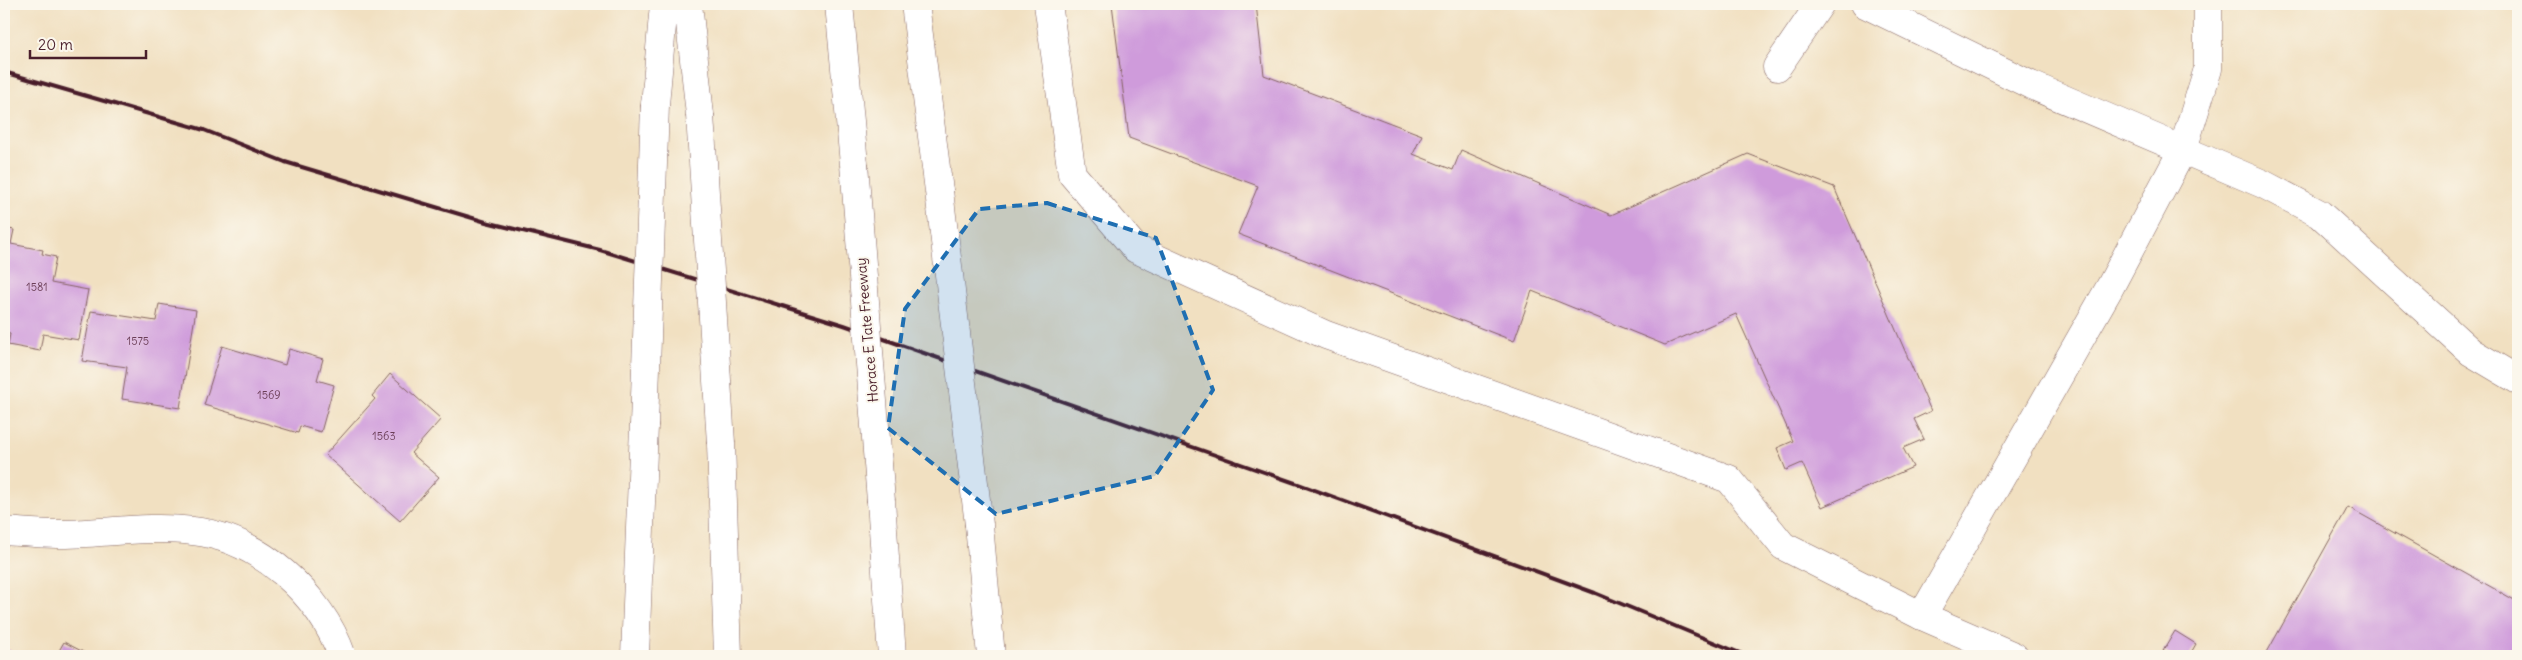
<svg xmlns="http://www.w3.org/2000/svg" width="2522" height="660" viewBox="0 0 2522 660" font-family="Delius,sans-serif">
  <rect width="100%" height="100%" fill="#fbf7ec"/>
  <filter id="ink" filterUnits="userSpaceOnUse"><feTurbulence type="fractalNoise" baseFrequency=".02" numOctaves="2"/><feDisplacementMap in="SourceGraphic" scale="10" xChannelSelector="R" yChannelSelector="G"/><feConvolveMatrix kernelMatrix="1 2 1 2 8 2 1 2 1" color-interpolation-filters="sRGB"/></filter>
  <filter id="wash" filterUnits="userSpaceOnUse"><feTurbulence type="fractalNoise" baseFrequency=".0096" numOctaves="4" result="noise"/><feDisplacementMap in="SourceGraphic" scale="20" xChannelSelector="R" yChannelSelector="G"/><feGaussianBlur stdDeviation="1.12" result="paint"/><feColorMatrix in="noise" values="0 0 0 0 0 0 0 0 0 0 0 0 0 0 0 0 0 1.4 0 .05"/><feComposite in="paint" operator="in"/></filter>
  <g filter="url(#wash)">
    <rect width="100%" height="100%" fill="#f1e0c1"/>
    <g id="blocks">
      <g fill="#cf9bdb">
        <path d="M1112 4H1256L1264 75 1422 135 1413 154 1453 170 1461 150 1611 215 1748 154 1834 187 1931 411 1914 419 1924 439 1903 448 1913 467 1822 507 1802 463 1786 470 1777 448 1793 441 1736 314 1665 345 1532 291 1514 341 1238 234 1258 186 1129 138Z"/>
        <path d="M4 228 14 230 11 244 43 250 42 254 56 257 51 283 88 290 79 340 43 334 40 351 8 345 10 334 4 332Z"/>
        <path d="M159 304 196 310 180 408 122 399 127 367 82 361 91 311 156 321Z"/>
        <path d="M222 346 285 365 289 349 323 359 317 380 334 385 321 432 300 426 298 433 204 405Z"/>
        <path d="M390 374 441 419 411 453 439 477 400 521 325 455 375 399 372 396Z"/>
        <path d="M2348 507 2518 602V656H2265Z"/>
        <path d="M2175 631 2196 644 2189 656H2172L2163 651Z"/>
        <path d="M64 642 91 656H56Z"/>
        <path d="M4 649 20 653 19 656H4Z"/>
      </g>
    </g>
  </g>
  <g filter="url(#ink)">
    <use href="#blocks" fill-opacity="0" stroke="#846360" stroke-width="1"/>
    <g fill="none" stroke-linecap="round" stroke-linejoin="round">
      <defs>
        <g id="minor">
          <path d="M1048 4 1072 174 1136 249 1326 335 1729 479 1783 546 1922 616 2110 287 2183 149 2208 69V4"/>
          <path d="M1865 4 2031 85 2263 184 2320 214 2471 352 2518 380"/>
          <path d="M1777 67 1820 4"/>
          <path d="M4 531C21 532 39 534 57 534 103 534 147 525 193 531 259 538 321 595 342 656"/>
          <path d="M1922 616 2014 656"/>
        </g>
        <g id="highway">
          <path d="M688 4 700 115"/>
          <path d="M839 4 854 164"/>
          <path d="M915 4 939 191"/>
          <path d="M655 105 664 4"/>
          <path d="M721 443 728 656"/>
          <path d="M881 501 892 656"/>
          <path d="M979 525 991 656"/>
          <path d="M635 656 644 426"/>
        </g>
      </defs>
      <use href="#minor" stroke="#846360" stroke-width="29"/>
      <use href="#highway" stroke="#846360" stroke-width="29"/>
      <use href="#minor" stroke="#fff" stroke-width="28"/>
      <use href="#highway" stroke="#fff" stroke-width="28"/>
      <path stroke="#4a1f2b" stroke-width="4" d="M4 72 204 130 285 162 486 222 600 250 844 325 1298 484 1595 593 1747 656"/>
      <defs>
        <g id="highway-bridge">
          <path d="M700 115 721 443"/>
          <path d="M854 164 881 501"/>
          <path d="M939 191 979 525"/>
          <path d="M644 426 655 105"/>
        </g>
      </defs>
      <use href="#highway-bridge" stroke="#846360" stroke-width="29" stroke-linecap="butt"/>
      <use href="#highway-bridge" stroke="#fff" stroke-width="28"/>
    </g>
  </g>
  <path fill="#1f6fb2" fill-opacity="0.2" stroke="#1f6fb2" stroke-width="4" stroke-dasharray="10 6" stroke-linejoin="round" d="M1047 203 1156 238 1213 390 1155 476 996 514 888 428 905 309 979 209Z"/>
  <g text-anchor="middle" stroke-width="4" stroke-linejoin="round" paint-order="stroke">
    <g font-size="11" fill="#6b3e57">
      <text x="37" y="291">1581</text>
      <text x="138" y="345">1575</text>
      <text x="269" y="399">1569</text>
      <text x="384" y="440">1563</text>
    </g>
    <g font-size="14" fill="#4a1f2b" stroke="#fbf7ec">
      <text transform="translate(867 330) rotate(-95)" y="5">Horace E Tate Freeway</text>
    </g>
  </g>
  <rect width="2522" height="660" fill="none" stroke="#fbf7ec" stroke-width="20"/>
  <path d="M30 50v8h116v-8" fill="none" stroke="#4a1f2b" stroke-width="2.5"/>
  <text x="38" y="50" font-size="15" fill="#4a1f2b" stroke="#fbf7ec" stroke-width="4" paint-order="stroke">20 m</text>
</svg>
